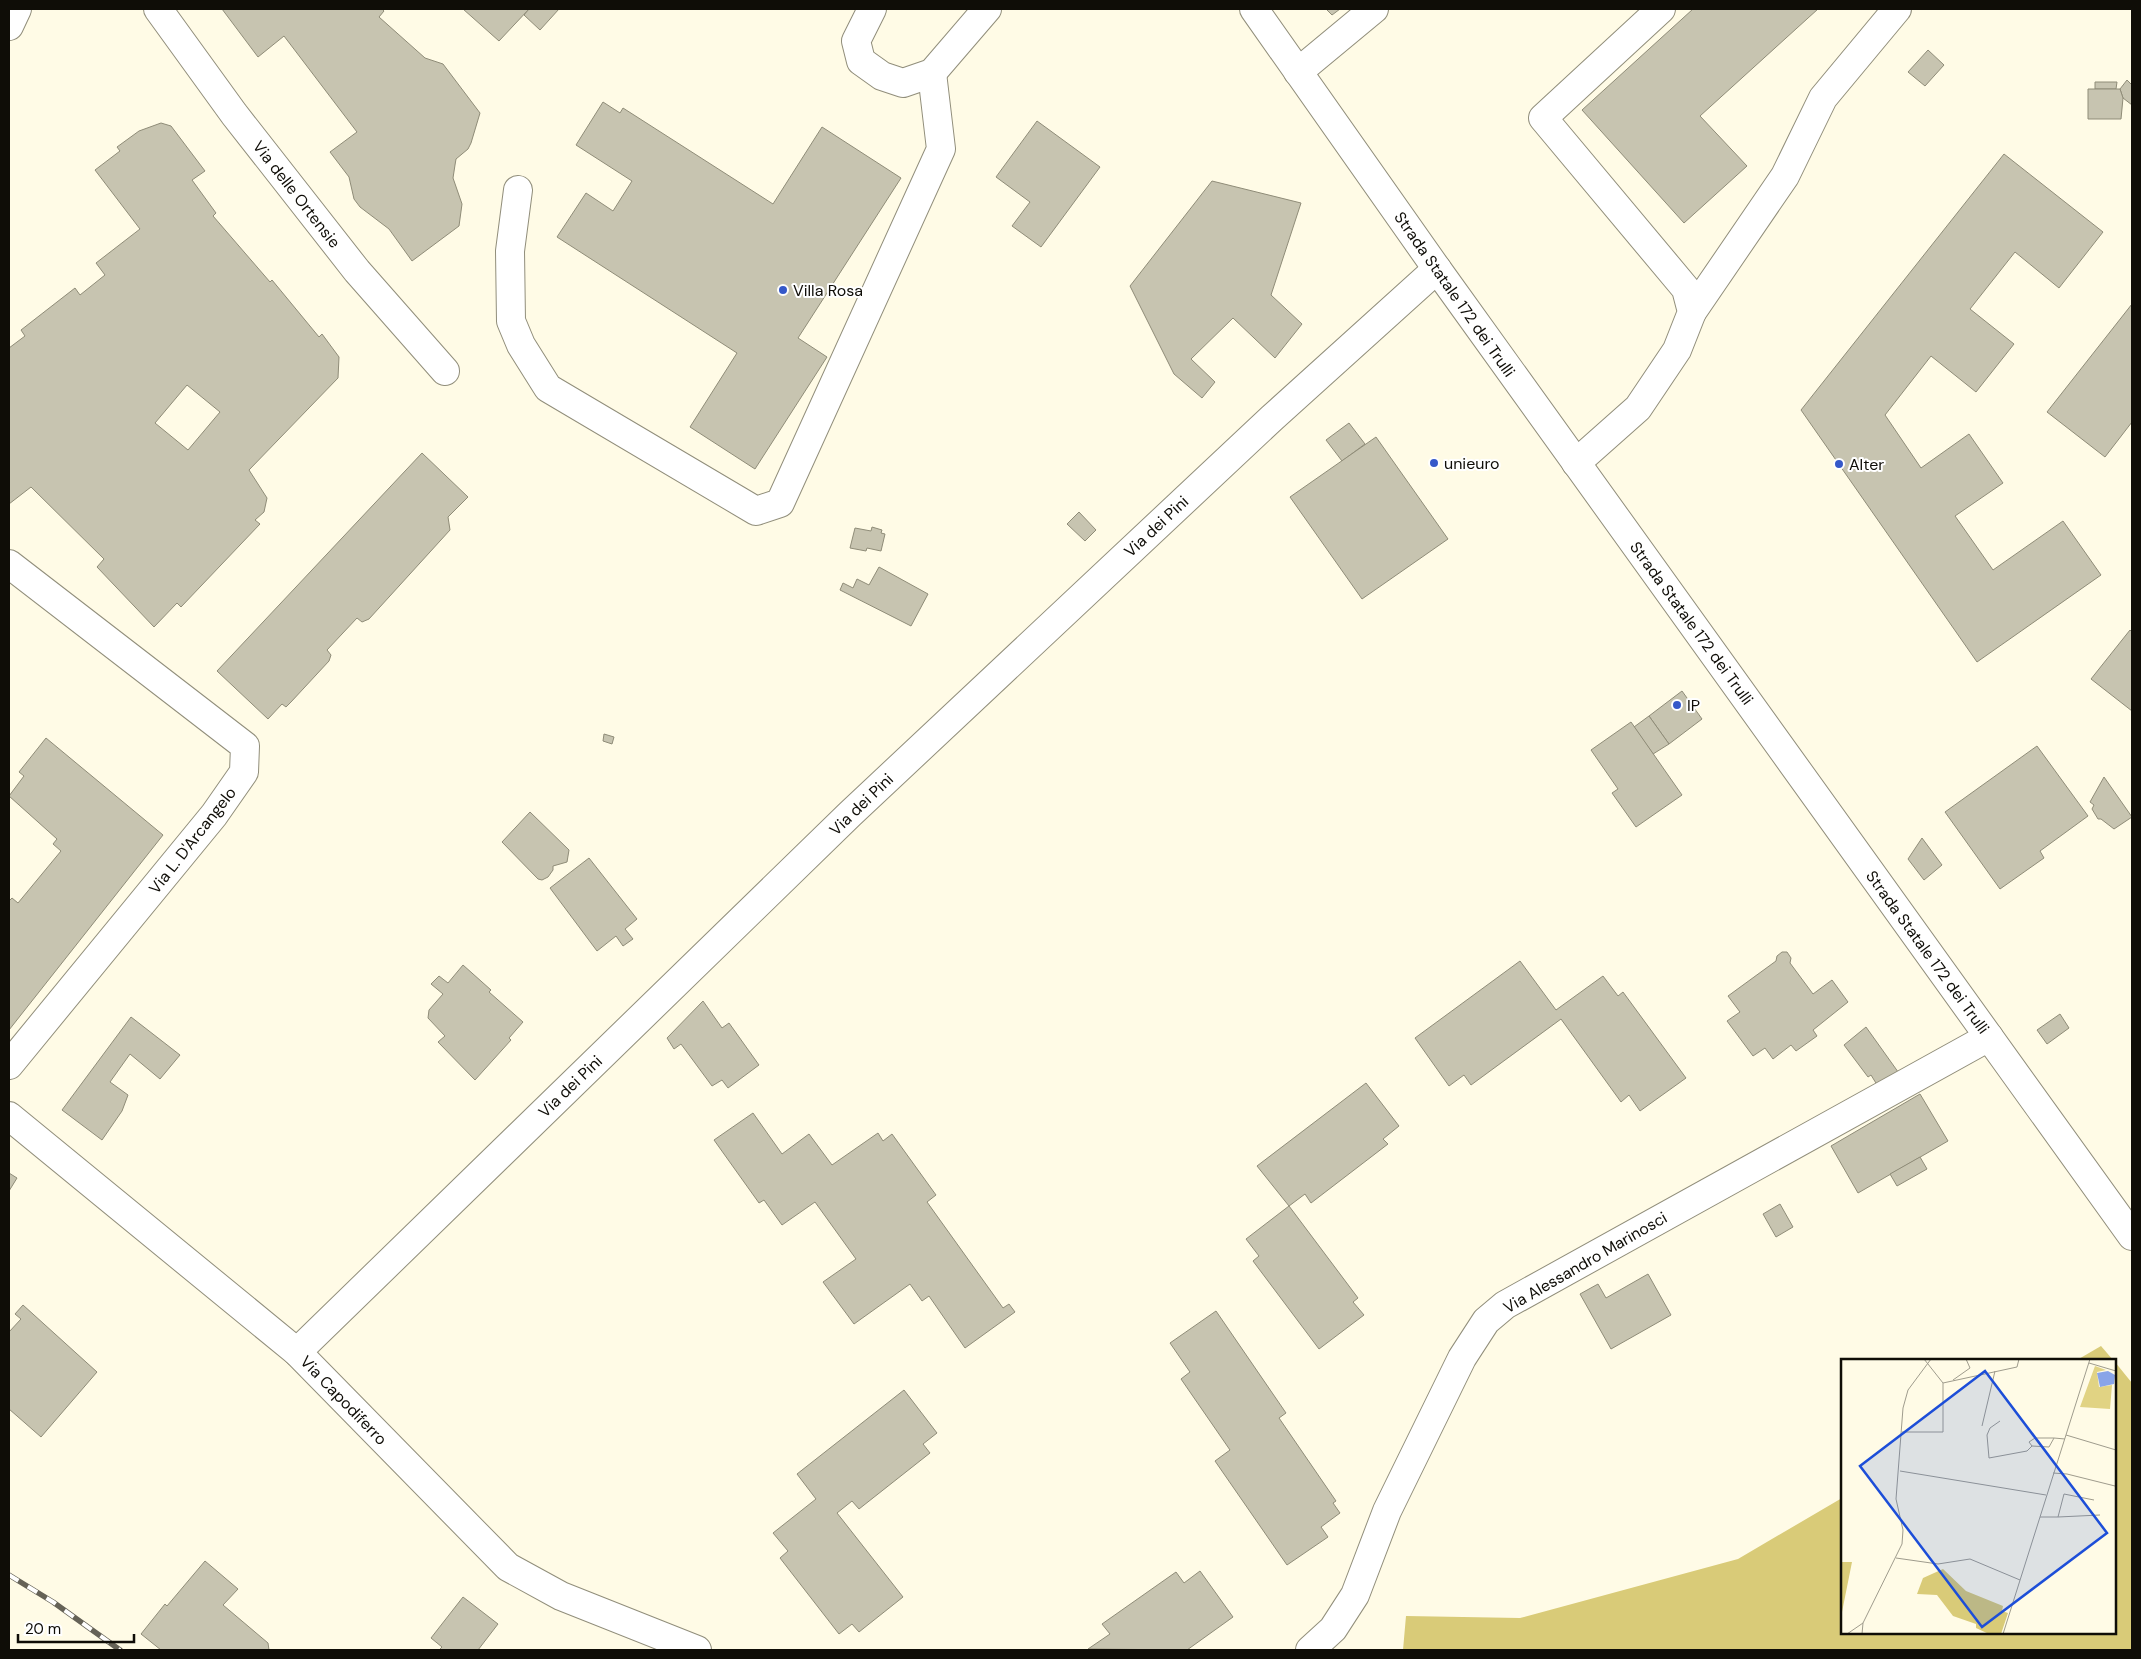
<svg xmlns="http://www.w3.org/2000/svg" width="2141" height="1659" viewBox="0 0 2141 1659" font-family="'DM Sans',sans-serif">
  <rect width="100%" height="100%" fill="#fffbe6"/>
  <g fill="#d9cb78">
    <path d="M2101 1346 2113 1360H2077Z"/>
    <path d="M2115 1362 2132 1383V1650H1403L1406 1616 1520 1618 1738 1559 1842 1498V1633H2115Z"/>
  </g>
  <g fill="#c7c4b0" stroke="#8f8c78" fill-rule="evenodd">
    <path d="M222 9H382L384 11 379 17 425 58 443 64 480 113 471 143 468 149 456 159 455 165 453 178 462 204 459 226 412 261 389 229 360 207 354 199 349 177 330 152 357 132 284 36 258 57Z"/>
    <path d="M463 9H529L499 41Z"/>
    <path d="M529 9H559L540 30 524 15Z"/>
    <path d="M1326 9H1340L1332 15Z"/>
    <path d="M1693 9H1818L1700 116 1747 166 1684 223 1582 110Z"/>
    <path d="M1928 50 1944 65 1925 86 1908 72Z"/>
    <path d="M2127 80 2132 85V105L2123 98 2120 89Z"/>
    <path d="M2095 82H2117L2116 89H2095Z"/>
    <path d="M2088 89H2120L2123 98 2121 119H2088Z"/>
    <path d="M603 102 620 113 623 108 773 204 822 127 901 178 798 338 827 357 755 469 690 427 737 353 557 237 586 193 613 211 632 181 576 145Z"/>
    <path d="M1037 121 1100 167 1041 247 1012 226 1030 202 996 177Z"/>
    <path d="M161 123 171 126 205 171 192 180 216 213 213 216 270 282 272 280 319 337 322 334 339 357 338 378 249 470 267 498 264 512 255 520 260 524 181 607 177 603 154 627 97 567 104 559 31 487 9 504V348L25 336 21 330 75 288 80 295 105 275 96 263 140 229 95 170 120 151 117 147 139 131ZM187 385 220 412 188 450 155 423Z"/>
    <path d="M2004 154 2103 232 2059 288 2015 252 1970 309 2014 344 1976 392 1931 356 1885 415 1921 468 1969 434 2003 483 1955 516 1993 570 2063 521 2101 575 1977 662 1801 410Z"/>
    <path d="M1212 181 1301 203 1271 295 1302 324 1275 358 1233 318 1191 359 1215 382 1202 398 1174 374 1130 286Z"/>
    <path d="M2132 304V422L2105 457 2047 412Z"/>
    <path d="M1349 423 1365 444 1342 461 1326 440Z"/>
    <path d="M1376 437 1448 539 1362 599 1290 497Z"/>
    <path d="M422 453 468 497 448 517 450 530 369 619 362 622 357 618 327 650 331 655 329 661 291 702 286 707 282 704 268 719 217 671Z"/>
    <path d="M1079 512 1096 530 1085 541 1067 524Z"/>
    <path d="M872 527 882 530 881 533 885 534 881 551 867 548 866 551 850 548 855 528 871 531Z"/>
    <path d="M879 567 928 594 911 626 840 590 843 583 853 588 857 579 869 585Z"/>
    <path d="M2130 630 2132 632V711L2091 679Z"/>
    <path d="M1682 691 1702 719 1669 744 1649 716Z"/>
    <path d="M1649 716 1669 744 1653 754 1634 727Z"/>
    <path d="M1631 722 1682 795 1636 827 1612 793 1618 789 1591 750Z"/>
    <path d="M604 734 614 737 612 744 603 741Z"/>
    <path d="M46 738 163 835 9 1030V901L12 898 18 903 61 851 53 844 57 839 9 796 24 776 19 772Z"/>
    <path d="M2037 746 2088 816 2040 851 2044 858 2000 889 1945 812Z"/>
    <path d="M2104 777 2132 817 2114 829 2101 819H2098L2092 809 2094 805 2090 802Z"/>
    <path d="M530 812 569 850 567 862 553 866V870L548 877 542 880 538 879 502 842Z"/>
    <path d="M1922 838 1942 865 1924 880 1908 859Z"/>
    <path d="M589 858 637 919 625 929 633 939 623 946 616 936 597 951 550 888Z"/>
    <path d="M1782 952H1787L1791 958 1790 963 1813 994 1832 980 1848 1002 1813 1030 1817 1036 1796 1051 1791 1045 1773 1059 1765 1048 1753 1056 1727 1021 1740 1012 1728 996 1776 961 1777 956Z"/>
    <path d="M1520 961 1556 1010 1603 976 1618 996 1623 992 1686 1078 1640 1111 1629 1095 1621 1102 1561 1019 1471 1085 1464 1075 1449 1086 1415 1038Z"/>
    <path d="M463 965 491 990 489 992 523 1022 509 1038 511 1040 475 1080 438 1042 445 1036 428 1018 429 1010 443 994 431 984 439 976 448 983Z"/>
    <path d="M703 1001 722 1028 729 1023 759 1065 728 1088 722 1080 712 1086 681 1044 674 1049 667 1038Z"/>
    <path d="M2060 1014 2069 1028 2047 1044 2037 1030Z"/>
    <path d="M131 1017 180 1055 160 1079 130 1054 110 1082 128 1095 122 1111 102 1140 62 1110Z"/>
    <path d="M1866 1027 1901 1076 1879 1088 1871 1075 1868 1077 1844 1045Z"/>
    <path d="M1366 1083 1399 1126 1383 1139 1388 1144 1311 1203 1305 1194 1289 1206 1257 1166Z"/>
    <path d="M1920 1094 1948 1141 1858 1193 1831 1146Z"/>
    <path d="M753 1113 782 1154 809 1134 832 1165 878 1133 883 1141 892 1134 936 1195 927 1202 1003 1308 1009 1304 1015 1312 965 1348 929 1296 922 1301 910 1284 854 1324 823 1282 856 1259 815 1202 782 1225 764 1200 759 1203 714 1140Z"/>
    <path d="M1920 1157 1927 1169 1897 1186 1890 1174Z"/>
    <path d="M9 1173 17 1178 9 1191Z"/>
    <path d="M1780 1204 1793 1227 1776 1237 1763 1214Z"/>
    <path d="M1289 1206 1358 1298 1353 1302 1364 1315 1319 1349 1253 1261 1259 1256 1246 1239Z"/>
    <path d="M1648 1274 1671 1315 1611 1349 1580 1294 1598 1284 1606 1298Z"/>
    <path d="M23 1305 97 1372 41 1437 9 1409V1332L21 1319 15 1314Z"/>
    <path d="M1216 1311 1286 1413 1279 1418 1336 1501 1333 1503 1340 1513 1321 1527 1328 1537 1287 1565 1215 1461 1230 1450 1181 1379 1190 1372 1170 1343Z"/>
    <path d="M904 1390 937 1433 923 1444 930 1453 859 1509 852 1501 837 1513 903 1597 859 1632 852 1624 839 1634 780 1558 788 1551 773 1533 816 1499 797 1474Z"/>
    <path d="M205 1561 238 1589 223 1605 268 1643 269 1650H161L141 1634 165 1604 167 1606Z"/>
    <path d="M1200 1571 1233 1617 1187 1650 1088 1649 1110 1634 1102 1624 1176 1572 1184 1583Z"/>
    <path d="M463 1597 498 1624 478 1650H439L442 1647 431 1638Z"/>
  </g>
  <g fill="none" stroke-linecap="round" stroke-linejoin="round">
    <defs>
      <g id="minor">
        <path d="M158 9 234 114 357 271 445 371"/>
        <path d="M872 9 856 41 861 61 882 76 903 83 932 73 987 9"/>
        <path d="M9 26 17 9"/>
        <path d="M1298 72 1374 9"/>
        <path d="M518 190 510 251 511 321 521 345 548 388 756 511 780 503 941 149 932 73"/>
        <path d="M1692 312 1785 176 1823 98 1897 9"/>
        <path d="M1576 463 1638 408 1677 350 1692 312 1686 289 1543 118 1661 9"/>
        <path d="M9 564 245 746 244 772 214 815 9 1065"/>
        <path d="M9 1116 297 1352 508 1567 561 1596 697 1650"/>
        <path d="M297 1352 850 814 1272 418 1437 269"/>
        <path d="M1310 1650 1333 1629 1355 1595 1387 1511 1462 1358 1486 1321 1505 1305 1989 1037"/>
      </g>
      <path id="major" d="M1254 9 1437 269 2132 1236"/>
    </defs>
    <use href="#minor" stroke="#918e7b" stroke-width="30"/>
    <use href="#major" stroke="#918e7b" stroke-width="30"/>
    <use href="#minor" stroke="#fff" stroke-width="28"/>
    <use href="#major" stroke="#fff" stroke-width="28"/>
    <defs>
      <path id="rail" d="M9 1575 53 1602 120 1650"/>
    </defs>
    <use href="#rail" stroke="#656257" stroke-width="5.5"/>
    <use href="#rail" stroke="#fff" stroke-width="4" stroke-dasharray="11" stroke-linecap="butt"/>
  </g>
  <g fill="#3558c9" stroke="#fff" stroke-width="2">
    <circle cx="783" cy="290" r="5"/>
    <circle cx="1434" cy="463" r="5"/>
    <circle cx="1839" cy="464" r="5"/>
    <circle cx="1677" cy="705" r="5"/>
  </g>
  <g text-anchor="middle" stroke-width="4" stroke-linejoin="round" paint-order="stroke">
    <g font-size="16" fill="#0f0d07" stroke="#fff">
      <text transform="translate(297 194) rotate(52)" y="6">Via delle Ortensie</text>
      <text transform="translate(1455 294) rotate(55)" y="6">Strada Statale 172 dei Trulli</text>
      <text transform="translate(1156 526) rotate(-43)" y="6">Via dei Pini</text>
      <text transform="translate(1692 623) rotate(54)" y="6">Strada Statale 172 dei Trulli</text>
      <text transform="translate(861 804) rotate(-44)" y="6">Via dei Pini</text>
      <text transform="translate(192 840) rotate(-52)" y="6">Via L. D'Arcangelo</text>
      <text transform="translate(1928 952) rotate(54)" y="6">Strada Statale 172 dei Trulli</text>
      <text transform="translate(570 1086) rotate(-44)" y="6">Via dei Pini</text>
      <text transform="translate(1585 1262) rotate(-30)" y="6">Via Alessandro Marinosci</text>
      <text transform="translate(344 1400) rotate(46)" y="6">Via Capodiferro</text>
    </g>
    <g font-size="16" fill="#0f0d07" stroke="#fff" text-anchor="start">
      <text x="793" y="296">Villa Rosa</text>
      <text x="1444" y="469">unieuro</text>
      <text x="1849" y="470">Alter</text>
      <text x="1687" y="711">IP</text>
    </g>
  </g>
  <g transform="translate(1841 1359)">
    <rect width="275" height="275" fill="#fffbe6"/>
    <path d="M254 7 265 11 256 13 258 28 271 26 269 50 239 48Z" fill="#e1d383"/>
    <path d="M0 203H11L0 258ZM102 210 125 232 162 247 161 252 167 254 160 275H148L135 269V265L112 257 96 236 76 235 82 219Z" fill="#d9cb78"/>
    <path d="M267 12 274 16 273 25 259 28 256 14Z" fill="#88a4e8"/>
    <path fill="none" stroke="#9f9c8d" stroke-width="1" d="M83 0 102 24M248 4 275 12M112 21 129 9 125 0M102 24 176 8 178 0M159 62 149 69 146 76 148 99 186 92 191 87M141 67 154 12M61 73H102V24M225 76 275 91M213 79 208 88 191 87 188 83 194 79H213L224 80M59 112 205 136M212 114 226 115 274 127M199 158H217L223 135 253 141M217 158 259 156M55 199 97 205 129 200 179 221M6 275 22 264M21 275 22 264 61 185 62 171 55 140 62 49 67 31 90 0M162 275 249 0"/>
    <path fill="#1d4ed8" fill-opacity="0.15" stroke="#1d4ed8" stroke-width="2.5" d="M144 12 266 174 141 268 19 107Z"/>
    <rect width="275" height="275" fill="none" stroke="#0f0d07" stroke-width="2.5"/>
  </g>
  <rect width="2141" height="1659" fill="none" stroke="#0f0d07" stroke-width="20"/>
  <path d="M18 1634v8h116v-8" fill="none" stroke="#0f0d07" stroke-width="2.5"/>
  <text x="25" y="1634" font-size="15" fill="#0f0d07" stroke="#ffffff" stroke-width="4" paint-order="stroke">20 m</text>
</svg>
